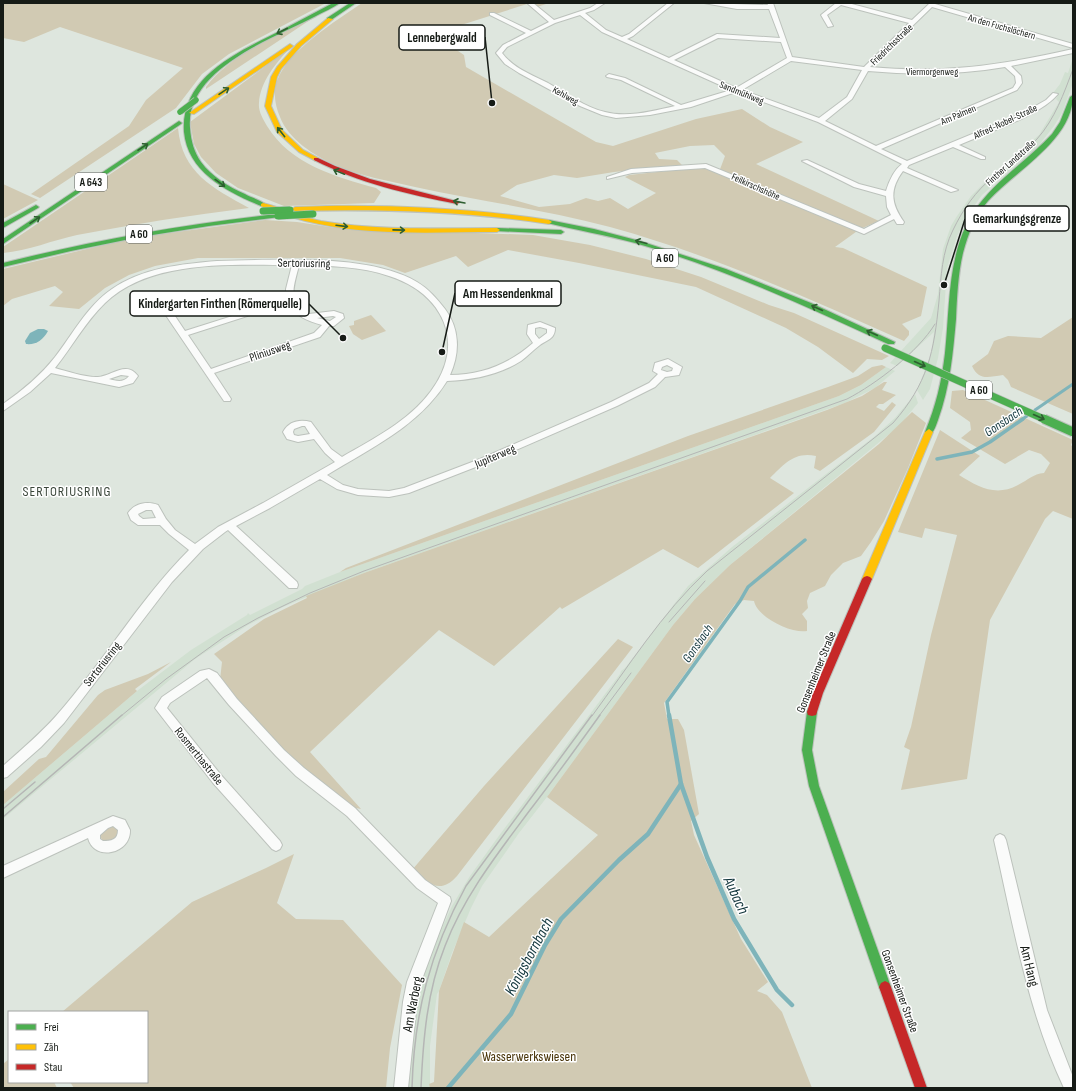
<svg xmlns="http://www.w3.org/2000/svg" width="1076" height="1091" viewBox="0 0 1076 1091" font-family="'Sofia Sans Condensed',sans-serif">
  <rect width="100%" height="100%" fill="#dee6de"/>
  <g fill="#d1e0d1">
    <path d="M1073 58V83L1062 113 1054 126 1039 145 982 195 967 216 957 236 947 268 943 328 938 358 930 389 923 400 917 390 931 355 934 332 897 366 890 363 931 318 938 294 943 249 951 226 957 216 971 196 990 177 1039 135 1059 102 1056 99 1058 95 1053 93 1060 84 1065 72 1068 73Z"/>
    <path d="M886 367 895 371 875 388 845 403 364 573 283 607 248 625 195 659 3 819V805L137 691 191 650 247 615 248 613 250 615 302 589 305 586 340 572 839 396 861 385Z"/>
    <path d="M915 394 918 403 899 426 730 565 695 599 673 625 547 797 519 833 482 886 471 908 452 953 439 991 437 994 430 1046V1088H407L415 1010 423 978 432 950 452 906 470 876 498 837 620 674 621 671 625 668 688 586 732 547 875 436 895 418Z"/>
  </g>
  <g fill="#d1cab3" fill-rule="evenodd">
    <path d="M3 3H326L229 54 202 74 176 108 40 198 31 194 129 126 146 100 183 68 60 27 24 42 3 38Z"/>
    <path d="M362 3H549L534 8 527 4 433 34 464 55 466 67 596 142 613 146 696 119 742 109 770 127 803 142 756 164 879 221 860 229 835 247 843 248 927 287 921 316 902 324 909 331V335L904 341C808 298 712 255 610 227 546 210 480 201 415 187 389 181 360 176 335 165 315 156 288 139 280 117 275 106 273 92 277 81 288 50 336 21 362 3ZM714 145 725 156 719 172 703 168H695L629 175 625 177 656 193 628 209 610 198 598 201 586 198 570 204 539 207 500 196 517 185 554 175 577 178 614 172 682 165 677 160 659 159 655 153 690 146Z"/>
    <path d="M319 14 206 89V87C231 53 283 33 319 14Z"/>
    <path d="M290 48C276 63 260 82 259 103 258 111 263 119 267 126 290 164 336 177 376 188L381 192 374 203 284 206 238 188 216 173 201 157 194 144 190 122Z"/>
    <path d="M178 128C182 173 213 188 249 208 191 215 134 224 77 235 53 240 28 251 3 253V247Z"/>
    <path d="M3 184 38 200 3 219Z"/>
    <path d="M265 220 297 222 336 228 533 235 590 245 646 259 701 277 769 305 794 313 889 356 882 360 867 359 853 373 818 347 786 328 696 287 579 263 508 250 468 267 456 256 405 273 383 265 340 258H198L155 266 129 275 105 288 79 309 49 306 63 292 55 286 12 299 3 306V269L133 238Z"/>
    <path d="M371 315 386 331 362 340 353 334 349 326 354 325V321Z"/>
    <path d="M1073 317V414L1011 387 1008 380 1003 375C988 377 979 381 972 366L988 354 994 341 1008 336 1041 338Z"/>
    <path d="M882 365 886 367 861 385 839 396 340 572 346 568 688 436 828 387 858 376 872 367Z"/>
    <path d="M884 382H887L882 390 896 395 883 404H879L876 407 884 411 892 402 896 405 874 432 820 471 814 468 816 456C795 451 784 464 770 478L794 493 698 568 663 549 562 609 560 607 494 666 439 630 310 752 361 809 351 807 299 766 263 731 220 680 222 662 214 654 264 619 307 598 306 596 364 573 827 410 862 396Z"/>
    <path d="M963 390 1073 440 1071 445 1073 447V519L1053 511 1045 519 990 620 967 779 901 790 910 750 904 747 911 727 931 635 957 535 925 528 922 538 898 532 940 430 980 456 959 475C978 487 996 497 1018 485 1028 480 1033 474 1044 473L1050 463 1041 454 1029 450 1005 464 961 438 971 430 970 422 950 408 952 391Z"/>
    <path d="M912 412 926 423 908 468 884 521 871 542 861 556 843 563 831 575 825 586 810 593 807 601 808 608 802 614 807 621V631C792 634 757 617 754 601L744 600 735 604 664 703 667 719H678L684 730 699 814 691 821 694 835 741 939 768 982 757 991 767 995 782 1012 812 1088H430L429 1084 434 1082 439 991 464 922 489 937 598 835 547 797 673 625 695 599 730 565 879 444Z"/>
    <path d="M618 639 633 647 457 876C439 896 428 882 412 870L484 786Z"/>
    <path d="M171 662 135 689 137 691 3 805V792L39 759 46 757 98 695 105 690 148 674Z"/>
    <path d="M110 826 116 827 119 831 118 836 111 842 102 841 100 834Z"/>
    <path d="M294 854 277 903 296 919 343 920 402 985 390 1048 386 1088H74L70 1082H147V1012H62L192 902 266 868Z"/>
    <path d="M9 1059V1082H54L57 1088H3V1064Z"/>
  </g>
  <path fill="#7eb4ba" d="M38 329H44L48 331C43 340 36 345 26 344L25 341 30 333Z"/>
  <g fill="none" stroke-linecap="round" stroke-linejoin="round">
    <g stroke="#7eb4ba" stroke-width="3">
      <path d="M1035 410 1073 384"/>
      <path d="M1021 420 1027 416"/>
    </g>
    <g stroke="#7eb4ba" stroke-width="3.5">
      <path d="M937 459 972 452 990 442 1023 419"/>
      <path d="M669 716 667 702 740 601 748 587 805 540"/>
    </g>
    <g stroke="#7eb4ba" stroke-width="4.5">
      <path d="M669 715 681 784 707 857 734 919 777 990 792 1005"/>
      <path d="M448 1088 511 1014 545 945 561 919 619 860 648 834 681 784"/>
    </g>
    <defs>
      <g id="street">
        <path d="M527 3H533L554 20 590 8 598 3H605L594 10 585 13 606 30 622 37 629 34 668 3H674L633 36 627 39 669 58 717 34 780 38 769 9H737L704 3 768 5 767 3H773L792 57 864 67 909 23 841 5 827 15 833 26 828 27 821 15 836 3H848L912 20 930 3H936L935 4 1073 44V48L932 7 870 67C943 74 1003 65 1073 49V53L1011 66 1021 76 1022 83 1017 90 881 149 907 161 1023 113 1046 100 1053 93 1058 94C1040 116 986 133 959 145L985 157V159H981L953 147 909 165 907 168 958 190 951 192 903 171C889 190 891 204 904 222L903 224H897L894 219 864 234 705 168 632 173 607 179V177L631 169 706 164 864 229 891 215 887 207 886 196 854 187 802 161 807 160 859 184 886 191C889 181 894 170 902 164L818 122 736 92 691 107 650 115 616 118 602 115 580 106 519 73 505 64 496 53 503 45 526 33 490 15V13H494L531 31 549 22ZM580 15 602 32 731 90 681 105 625 78 609 74 606 76 607 77 621 80 675 106C653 111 627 118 605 112 584 107 566 93 548 83 532 75 513 68 502 53L507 47 555 23ZM718 38 781 42 787 58 736 88 674 60ZM791 61 862 70 847 97 819 118 742 90ZM1005 67 1015 76 1016 83 1013 88 876 146 825 121 852 99 868 71C914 75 959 75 1005 67Z"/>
        <path d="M217 261C273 260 368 253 417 282 429 289 437 299 445 309 460 329 460 353 450 375 482 375 509 364 533 343L527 334 528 325 540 322 555 328C555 339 547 340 540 345 533 350 528 356 521 361 499 375 473 380 447 381 419 426 371 448 327 475L343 485 358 489 389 491 404 488 480 459 611 402 649 383 658 374 653 371 655 363 668 359 682 367 679 375 665 377 655 387 617 406 486 463 409 493 389 497 358 495 337 489 320 479 270 508 236 526 297 582 298 585 297 588H289L228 530 225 532 203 549 172 582 64 723 41 747 7 777 3 778V766C21 750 40 734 56 716 103 663 139 600 189 550L169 534 160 525H138L131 520 128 513C135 503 147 501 158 505L166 519 175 530 195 544 218 527 263 503 335 462 325 453 314 439 298 442 287 439 283 432C289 421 300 419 311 422L331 449 342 457C373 439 409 421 431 391 467 343 443 293 389 276 361 266 329 266 299 265 294 287 286 300 309 314L334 311 343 314 344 318 334 326H329L320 337 214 373 231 399 230 401H224L163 311 153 306 157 304 169 307 185 331 286 299V289L292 265C233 265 150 259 105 303 85 322 72 347 55 368 65 371 88 378 98 377 112 376 126 360 138 376L133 383 119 387 51 373 30 392 3 411V404C23 390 40 376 55 357 73 334 87 306 112 289 142 268 181 264 217 261ZM288 303C295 316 308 321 322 325L314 333 211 369 188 335ZM333 316 336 317 330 321 317 318ZM540 327 547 329V333L539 339 535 334V328ZM667 365 673 368 672 371 667 372 661 370 662 367ZM121 375 129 376C124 383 116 381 109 379ZM302 426H305L310 434 298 436 294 435 293 432 294 429ZM146 510H152L156 518 143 519 139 516 138 514Z"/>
        <path d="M209 669 217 673 237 699 284 750 304 768 355 808 425 880 450 897 451 901 421 982 417 1002 408 1088H394L403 1002 407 982 438 903 417 888 347 816 296 776 276 756 229 705 207 678 170 703 167 708 221 775 280 841 282 845 280 849 276 851 272 849 213 783 155 708 162 697 200 671Z"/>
        <path d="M113 816 125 820 130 830C131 854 94 862 88 838L3 878V866ZM113 826 118 830C118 840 111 841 103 841L100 839V835L108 828Z"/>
        <path d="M1000 834 1004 836 1006 840 1047 1010 1073 1077V1088H1064C1027 1010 1013 923 994 840L996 836Z"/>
      </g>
      <g id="fast">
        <path d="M333 3H340C333 8 323 12 316 16 274 38 185 69 190 128 191 141 194 152 201 162 212 177 229 187 245 194 252 198 261 200 266 205L261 206C228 192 188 173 184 132 180 76 240 51 282 30 299 21 316 12 333 3Z"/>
        <path d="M350 3H356L331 20H327V18Z"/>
        <path d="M1073 95C1073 140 1015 171 988 201 975 216 968 234 963 253 958 274 957 297 956 319 953 353 950 387 938 420 936 425 934 433 929 435L926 434 925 432C936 406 942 380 945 353 950 307 947 254 973 213 993 182 1027 161 1052 134L1060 122 1070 97Z"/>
        <path d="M179 121 182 123 181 124 3 244V239Z"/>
        <path d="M36 205 39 207 38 208 3 228V223Z"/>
        <path d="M278 214 281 216 280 217 209 226 140 237 71 251 3 267V263C94 240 185 224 278 214Z"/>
        <path d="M549 220 594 229 640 241 726 269 811 303 895 342 894 344H888C806 306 723 268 635 243 606 235 576 230 547 223V221Z"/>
        <path d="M497 228 561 230 564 232 561 234 495 231 494 230Z"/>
        <path d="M812 708 816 709 817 712 812 750 819 786 891 987 889 991 885 993 881 991 879 987 809 786 802 750 807 712 808 709Z"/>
      </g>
      <g id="slow">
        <path d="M328 18 333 19 301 46 281 69 277 77 271 106 282 130 303 150 318 158V160L316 161 299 152 277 132 265 106 271 77 277 67 297 44Z"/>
        <path d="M290 44 293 46 292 47 194 114 189 113Z"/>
        <path d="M263 203C283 208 301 217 321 221 379 231 438 228 497 228L500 230 497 232C438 232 377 236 319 224 299 220 280 214 261 206V204Z"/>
        <path d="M327 206C402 205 475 209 549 220L552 222 549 224C464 211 380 209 295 211L292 209 295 207Z"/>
        <path d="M929 429 933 432 872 579 870 581H864L862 579 925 432Z"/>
      </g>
      <g id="jam">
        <path d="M314 158H318L335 166 370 179 460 202 457 204C407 194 359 183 314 160Z"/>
        <path d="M867 576 870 577 872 579 823 693 817 712 816 715 812 716 808 715 807 712 813 693 862 579 864 577Z"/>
        <path d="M885 981 889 983 891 987 927 1088H915L879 987 881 983Z"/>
      </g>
    </defs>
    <use href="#street" stroke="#bcc2bc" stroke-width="2"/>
    <use href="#fast" stroke="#bcc2bc" stroke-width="2"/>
    <use href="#slow" stroke="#bcc2bc" stroke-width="2"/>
    <use href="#jam" stroke="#bcc2bc" stroke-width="2"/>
    <use href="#street" fill="#fafbfa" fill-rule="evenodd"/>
    <use href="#fast" fill="#4caf50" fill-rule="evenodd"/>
    <use href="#slow" fill="#ffc107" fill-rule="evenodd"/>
    <use href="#jam" fill="#c62828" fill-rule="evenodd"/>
    <g stroke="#b5b6b5" stroke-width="1">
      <path d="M669 622 705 581"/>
      <path d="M121 716 166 679 224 637 258 618 310 593 364 571 847 399C876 384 918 352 935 324"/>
      <path d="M592 716C628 667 662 613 707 571L893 423C928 383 934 352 939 301 941 276 942 252 953 230 963 209 976 191 993 177 1008 164 1024 153 1037 139 1055 119 1064 93 1073 69"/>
      <path d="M599 716 631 673"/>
    </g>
    <g stroke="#b5b6b5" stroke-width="1.5">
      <path d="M3 809 35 782"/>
      <path d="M3 817 122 715"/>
      <path d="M412 1088C414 1013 430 952 466 886L592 715"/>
      <path d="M421 1088C423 1040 427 991 445 946 464 896 498 853 530 810 554 779 577 747 600 715"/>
    </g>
    <defs>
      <path id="fast-bridge-far2" d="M180 112 196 100"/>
      <g id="fast-bridge-far1">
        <path d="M263 211 290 210"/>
        <path d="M278 216 313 214"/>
        <path d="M885 348 1046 420"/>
      </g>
      <path id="fast-bridge" d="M1044 419 1073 432"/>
    </defs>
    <use href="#fast-bridge-far2" stroke="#bcc2bc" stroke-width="7" stroke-linecap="butt"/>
    <use href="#fast-bridge-far1" stroke="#bcc2bc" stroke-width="8" stroke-linecap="butt"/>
    <use href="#fast-bridge" stroke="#bcc2bc" stroke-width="11" stroke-linecap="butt"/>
    <use href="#fast-bridge-far2" stroke="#4caf50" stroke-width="5.5"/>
    <use href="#fast-bridge-far1" stroke="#4caf50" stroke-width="7"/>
    <use href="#fast-bridge" stroke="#4caf50" stroke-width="9"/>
  </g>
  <defs><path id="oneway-shaft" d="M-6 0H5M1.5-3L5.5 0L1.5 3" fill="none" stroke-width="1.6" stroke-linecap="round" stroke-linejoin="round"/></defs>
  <g stroke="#2e5e30">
    <use href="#oneway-shaft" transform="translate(282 31) rotate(153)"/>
    <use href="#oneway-shaft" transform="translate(224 91) rotate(-34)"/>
    <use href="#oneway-shaft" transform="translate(281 132) rotate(-128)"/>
    <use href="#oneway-shaft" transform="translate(143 147) rotate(-34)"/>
    <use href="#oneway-shaft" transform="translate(339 172) rotate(-158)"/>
    <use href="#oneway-shaft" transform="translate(220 183) rotate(36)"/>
    <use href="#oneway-shaft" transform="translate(459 202) rotate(-170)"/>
    <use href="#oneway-shaft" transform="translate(35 220) rotate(-34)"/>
    <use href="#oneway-shaft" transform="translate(342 226) rotate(7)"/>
    <use href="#oneway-shaft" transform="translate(399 230) rotate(1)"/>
    <use href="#oneway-shaft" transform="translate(641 242) rotate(-165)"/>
    <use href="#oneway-shaft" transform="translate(817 308) rotate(-156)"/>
    <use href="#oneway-shaft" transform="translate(872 333) rotate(-155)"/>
    <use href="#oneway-shaft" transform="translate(920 364) rotate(24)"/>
    <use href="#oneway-shaft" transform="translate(1039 417) rotate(24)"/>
  </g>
  <g text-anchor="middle" stroke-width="3" stroke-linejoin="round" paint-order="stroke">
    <g font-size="10" fill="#161b16" stroke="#fff">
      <text transform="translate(1002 26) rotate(16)" y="4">An den Fuchslöchern</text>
      <text transform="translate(891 44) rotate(-44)" y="4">Friedrichsstraße</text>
      <text x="932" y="75">Viermorgenweg</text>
      <text transform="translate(742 92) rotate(22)" y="4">Sandmühlweg</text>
      <text transform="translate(566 95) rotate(29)" y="4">Kehlweg</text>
      <text transform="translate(958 114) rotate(-23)" y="4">Am Palmen</text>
      <text transform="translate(1005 121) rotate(-25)" y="4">Alfred-Nobel-Straße</text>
      <text transform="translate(1010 162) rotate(-42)" y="4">Finther Landstraße</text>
      <text transform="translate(756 186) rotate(24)" y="4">Feilkirschshöhe</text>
    </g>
    <g fill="#fff" stroke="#5c5f5c" stroke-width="1">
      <rect x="75" y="173" width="32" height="18" rx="3"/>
      <rect x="126" y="225" width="26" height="18" rx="3"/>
      <rect x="652" y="249" width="26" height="18" rx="3"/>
      <rect x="966" y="381" width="26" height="18" rx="3"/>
    </g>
    <g font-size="11" font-weight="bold" fill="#161b16">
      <text x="91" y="186">A 643</text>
      <text x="139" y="238">A 60</text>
      <text x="665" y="262">A 60</text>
      <text x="979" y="394">A 60</text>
    </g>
    <g font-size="12" fill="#161b16" stroke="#fff">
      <text transform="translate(304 263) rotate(1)" y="4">Sertoriusring</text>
      <text transform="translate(270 351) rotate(-19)" y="4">Pliniusweg</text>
      <text transform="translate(495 456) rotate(-23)" y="4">Jupiterweg</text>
      <text transform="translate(102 664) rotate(-52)" y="4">Sertoriusring</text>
      <text transform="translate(816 672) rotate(-68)" y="4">Gonsenheimer Straße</text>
      <text transform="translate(199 756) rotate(51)" y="4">Rosmerthastraße</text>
      <text transform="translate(900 991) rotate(70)" y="4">Gonsenheimer Straße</text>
    </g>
    <g font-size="13" font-style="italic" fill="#12363c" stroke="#fff">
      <text transform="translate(1003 421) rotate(-34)" y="5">Gonsbach</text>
      <text transform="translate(697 643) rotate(-55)" y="5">Gonsbach</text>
    </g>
    <g font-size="14" letter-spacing="1" fill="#3a463a" stroke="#fff">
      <text x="67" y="496">SERTORIUSRING</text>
    </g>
    <g font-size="14" fill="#161b16" stroke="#fff">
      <text transform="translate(1030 966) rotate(76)" y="5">Am Hang</text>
      <text transform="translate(412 1004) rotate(-79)" y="5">Am Warberg</text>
    </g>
    <g font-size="14" fill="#473308" stroke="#fff">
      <text x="529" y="1061">Wasserwerkswiesen</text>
    </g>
    <g font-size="16" font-style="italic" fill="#12363c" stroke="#fff">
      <text transform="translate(737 895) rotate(65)" y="6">Aubach</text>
      <text transform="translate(528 956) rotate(-62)" y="6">Königsbornbach</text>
    </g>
  </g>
  <path fill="none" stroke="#161b16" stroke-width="1.5" d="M492 103L485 37M944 285L965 219M442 352L455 293M343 338L309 304"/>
  <g fill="#161b16" stroke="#fff" stroke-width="1.5">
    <circle cx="492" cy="103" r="4"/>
    <circle cx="944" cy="285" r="4"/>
    <circle cx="442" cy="352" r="4"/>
    <circle cx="343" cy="338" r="4"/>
  </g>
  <g fill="#fff" stroke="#161b16" stroke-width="1.5">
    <rect x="399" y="25" width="86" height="25" rx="4"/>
    <rect x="965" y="206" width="104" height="25" rx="4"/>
    <rect x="455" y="281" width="106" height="25" rx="4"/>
    <rect x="130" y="291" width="179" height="25" rx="4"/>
  </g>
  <g font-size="13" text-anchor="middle" font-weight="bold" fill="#161b16">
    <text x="442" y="42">Lennebergwald</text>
    <text x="1017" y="223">Gemarkungsgrenze</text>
    <text x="508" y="298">Am Hessendenkmal</text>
    <text x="220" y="308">Kindergarten Finthen (Römerquelle)</text>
  </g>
  <rect width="1076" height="1091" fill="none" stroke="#161b16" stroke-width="8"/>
  <rect x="8" y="1011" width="140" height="72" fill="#ffffff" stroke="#a2a4a2"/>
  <rect x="16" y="1024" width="20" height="6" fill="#4caf50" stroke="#a2a4a2"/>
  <text x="44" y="1031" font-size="12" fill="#161b16">Frei</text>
  <rect x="16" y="1044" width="20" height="6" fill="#ffc107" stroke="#a2a4a2"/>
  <text x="44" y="1051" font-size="12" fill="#161b16">Zäh</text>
  <rect x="16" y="1064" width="20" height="6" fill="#c62828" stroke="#a2a4a2"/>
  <text x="44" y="1071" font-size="12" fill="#161b16">Stau</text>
</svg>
